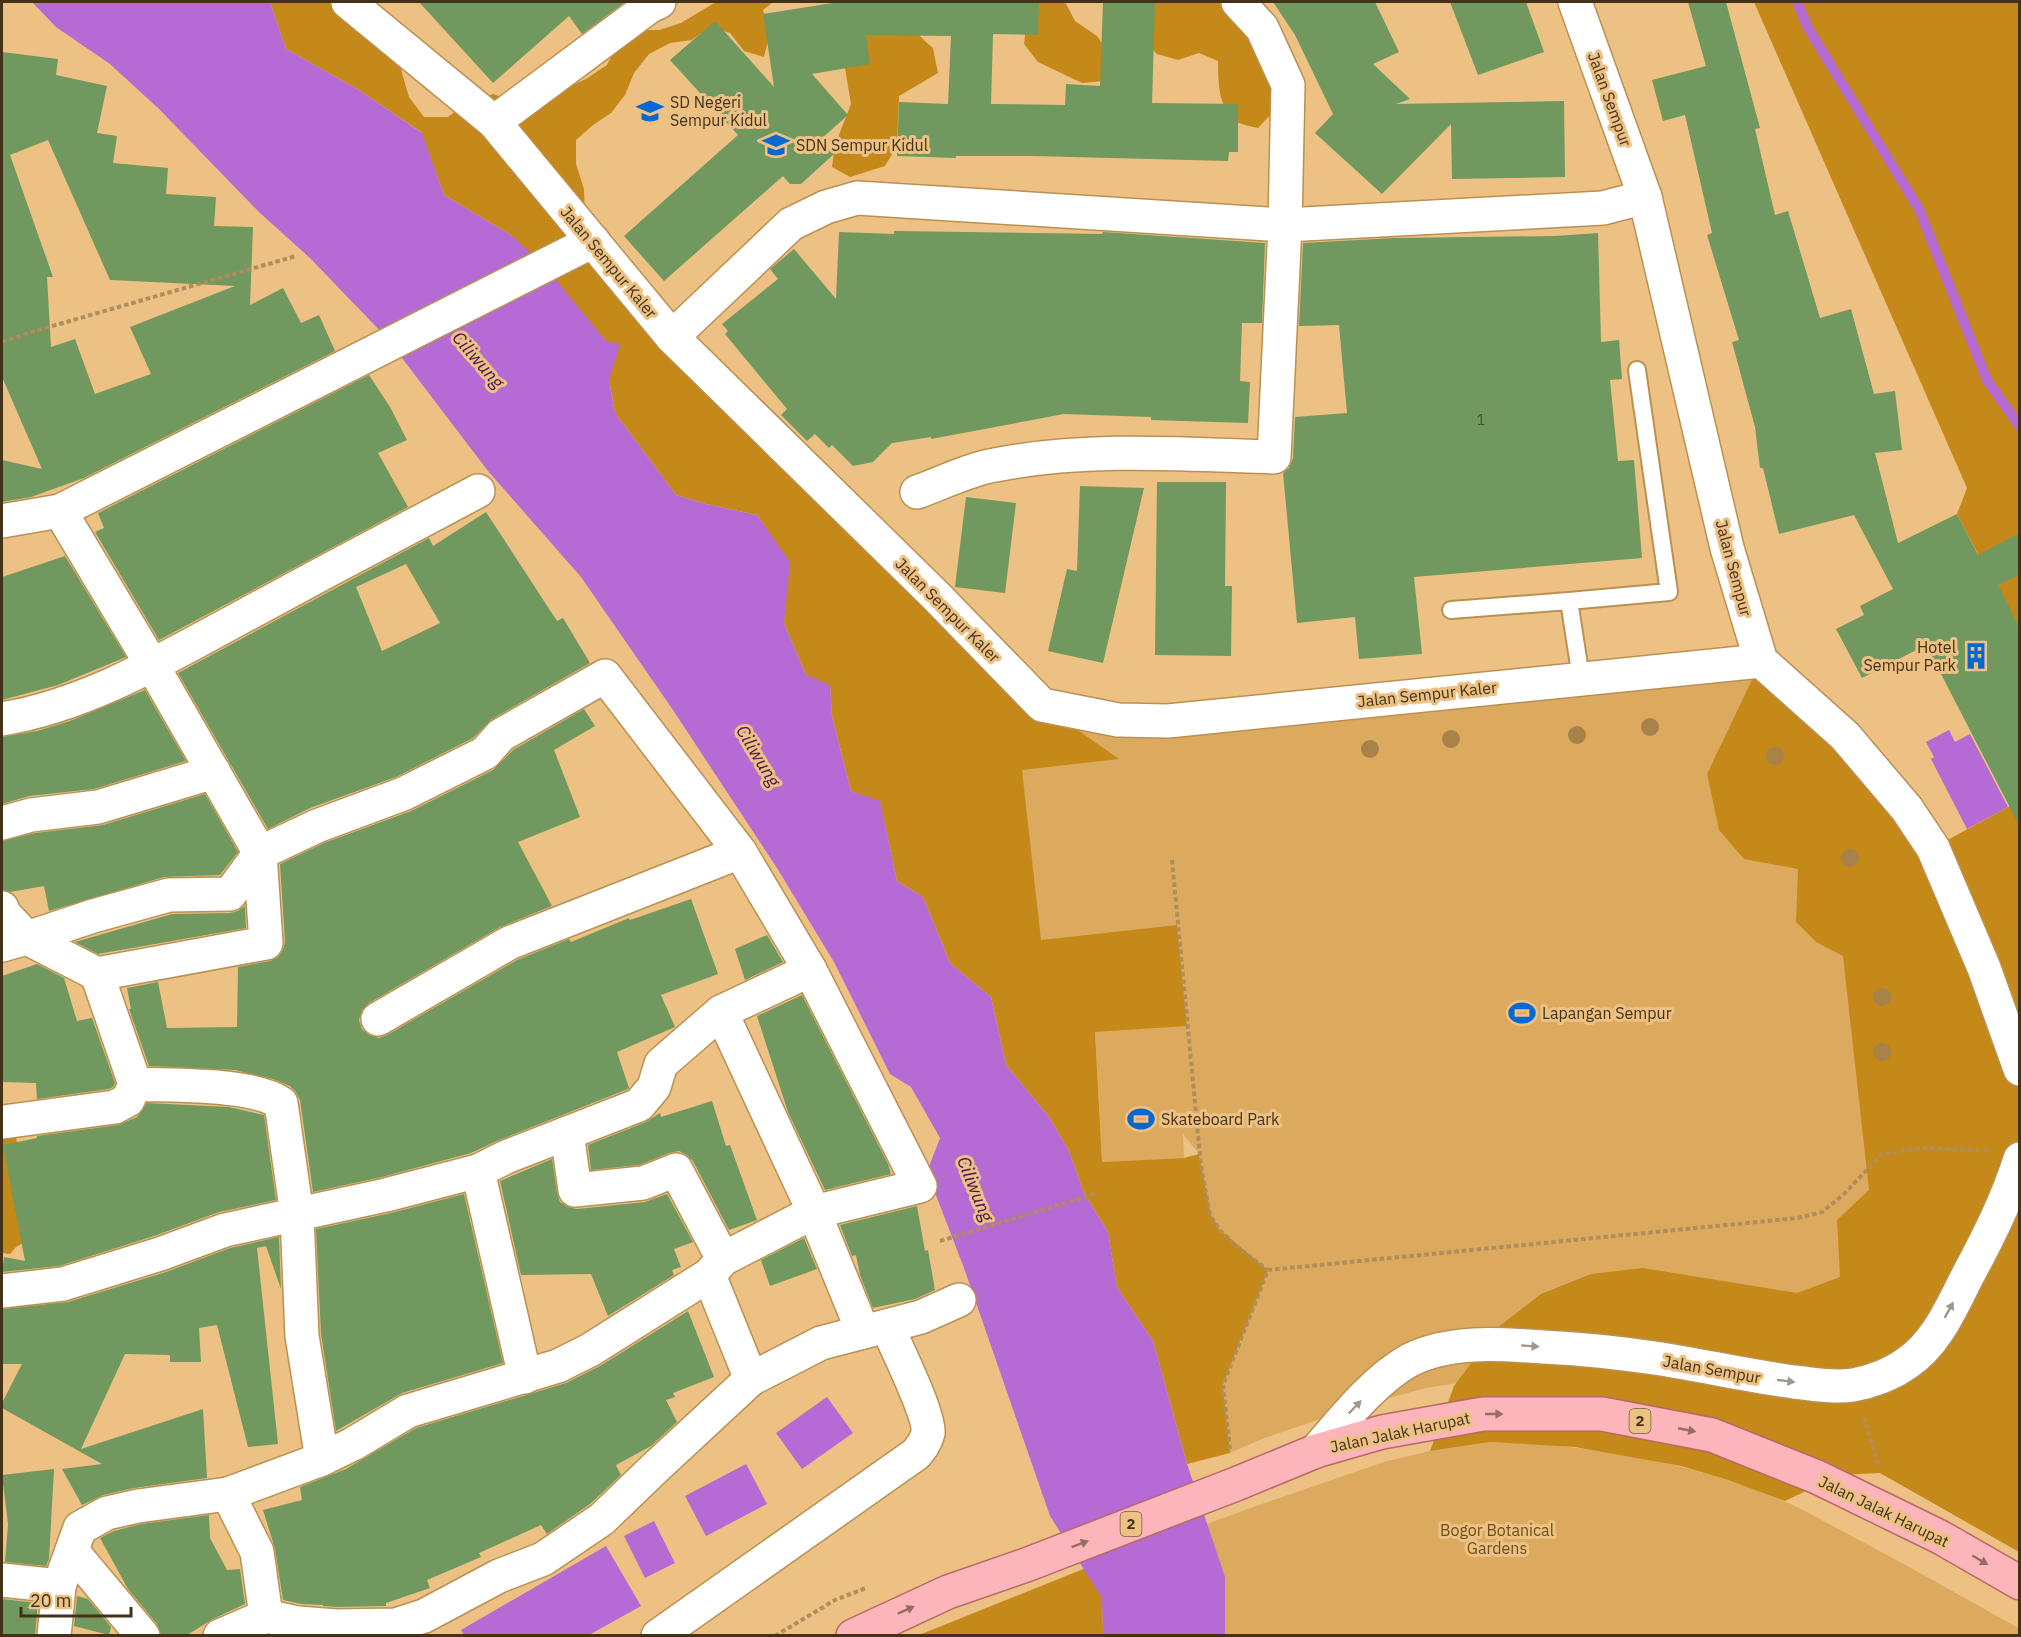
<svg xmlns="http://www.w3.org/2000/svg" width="2021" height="1637" viewBox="0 0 2021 1637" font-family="'IBM Plex Sans',sans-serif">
  <rect width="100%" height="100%" fill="#ecc183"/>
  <g fill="#dcaa5f">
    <path d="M1761 661 2019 1550 1880 1473 1503 1376 1426 1388 1355 1407 1262 1439 1230 1453 1223 1385 1241 1340 1223 1233 1210 1215 1199 1154 1183 1134 1184 1158 1102 1162 1095 1031H1098L908 800 1042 705 1104 717Z"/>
    <path d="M1490 1442C1590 1444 1691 1462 1783 1501 1804 1509 1824 1522 1844 1532 1903 1563 1961 1596 2020 1629L2019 1636H916L1086 1568 1256 1506 1384 1462 1430 1451Z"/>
  </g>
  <g fill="#c58919">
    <path d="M270 2H373L394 25 402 73 409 97 424 117H448L467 103 493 94 518 102 564 89 586 79 607 65 617 45 634 30H659L681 23 716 2H773L763 10 770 33 764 57 744 51 730 33 709 27 692 40 670 43 649 54 634 73 625 95 611 113 593 125 576 140V164L584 189 585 215 593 241 1042 705 1119 759 1022 770 1041 940 1177 925 1187 1026 1095 1032 1102 1162 1184 1158 1199 1154 1211 1215 1220 1230 1268 1270 1223 1385 1230 1453 1187 1464 1153 1341 1117 1287 1108 1232 1084 1193 1069 1151 1049 1117 1006 1065 991 997 950 963 923 897 897 881 880 802 851 791 832 716 830 686 806 675 784 623 789 562 757 515 706 504 676 495 615 413 609 380 606 341 511 235 444 195 421 132 359 90 286 49Z"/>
    <path d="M849 2H904C905 23 918 35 933 48L938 73 899 96 897 146 885 166 850 177 832 167 835 145 851 104 844 62 849 39Z"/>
    <path d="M1029 2H1065L1075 21 1097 36 1111 56 1104 81 1082 83 1061 73 1038 62 1024 44Z"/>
    <path d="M1150 2H1221L1274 61 1275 110 1258 128C1252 127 1245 125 1239 123 1218 112 1218 81 1218 61L1199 53 1178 60 1157 54 1142 39 1151 19Z"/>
    <path d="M1754 2H2019V633L1957 514 1967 488Z"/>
    <path d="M1761 661 1933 848 2019 801V1552L1880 1473 1839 1475 1785 1501 1728 1480 1681 1466 1575 1447 1490 1442 1430 1451 1454 1386 1497 1328 1541 1294 1591 1274 1643 1268 1797 1293 1840 1277 1837 1220 1869 1190 1843 956 1816 942 1796 922 1798 869 1744 859 1719 830 1707 774Z"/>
    <path d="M2 1126 16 1137 30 1239 16 1247 10 1254 2 1253Z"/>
    <path d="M1086 1568 1102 1598 1103 1635 917 1636Z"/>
  </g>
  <g fill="#b66ad3">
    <path d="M32 2H270L286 49 359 90 422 133 444 195 511 235 542 263 606 341 620 344 609 380 615 413 676 495 706 504 757 515 790 562 784 623 806 675 830 685 832 716 851 791 880 801 897 881 923 897 950 963 991 997 1006 1065 1049 1117 1069 1151 1084 1193 1108 1232 1117 1287 1153 1341 1187 1464 1225 1577V1635H1103L1102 1598 1050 1516 964 1268 927 1172 940 1138 911 1087 890 1074 834 962 777 868 673 710 581 577 488 471 386 337 310 258 260 213 159 109 110 64 56 27Z"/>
    <path d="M1949 730 1955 742 1970 734 2008 807 1967 829 1931 759 1934 757 1926 742Z"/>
    <path d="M827 1397 853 1433 802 1469 776 1433Z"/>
    <path d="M746 1464 767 1504 706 1536 685 1496Z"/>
    <path d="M654 1521 675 1563 645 1578 624 1536Z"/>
    <path d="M606 1546 641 1606 589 1635H464L461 1630Z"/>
  </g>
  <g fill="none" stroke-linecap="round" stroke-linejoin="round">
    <path stroke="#b66ad3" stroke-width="10" d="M1797 2 1808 28 1919 209 1987 380 2020 427"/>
  </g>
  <g fill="#71985e" fill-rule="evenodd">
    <path d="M419 2H625L582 34 569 16 493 83Z"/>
    <path d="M839 2H1039L1038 35 993 34 991 104 1065 105 1066 84 1100 86 1103 2H1155L1152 103 1238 104V152H1229L1228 161 1033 156H956V158L897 156 899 102 948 104 951 36 866 35 870 64 812 74 848 115 821 139 834 154 801 184H790L783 176 664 281 624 236 738 135 670 60 715 21 774 87 763 14Z"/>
    <path d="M1273 2H1375L1399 52 1373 64 1410 99 1396 104 1564 101 1565 177 1452 179 1451 124 1382 194 1315 133 1333 114 1295 35Z"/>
    <path d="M1450 2H1526L1544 52 1478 75Z"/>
    <path d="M1688 2H1726L1760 128 1755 129 1775 215 1788 211 1820 318 1851 309 1874 394 1895 391 1902 450 1875 453 1898 543 1957 514 1978 555 2019 533V575L1998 585 2019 627V825L1926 645 1862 678 1836 629 1864 615 1860 606 1893 589 1854 515 1779 534 1763 468H1760L1755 427 1732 342 1739 340 1707 235 1712 233 1685 115 1663 121 1652 80 1706 66Z"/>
    <path d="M2 52 58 59 56 75 107 86 97 133 117 136 113 163 168 168 166 194 216 197 214 226 253 227 250 305 283 288 301 323 319 315 335 351 84 478 31 497 2 502V460L42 469 2 377ZM48 140 110 280 235 286 130 327 151 374 95 394 75 339 51 347 47 277H53L10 155Z"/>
    <path d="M894 231 1102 234 1103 232 1265 243 1262 323H1242L1240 381 1250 382 1248 423 1151 420V417L1064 414 931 439V437L892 443 873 462 853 466 832 445 829 448 815 434 807 441 781 415 787 409 725 334 728 331 722 324 778 279 770 269 794 249 836 299 839 232 894 234Z"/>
    <path d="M1598 233 1601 342 1619 340 1622 379 1610 380 1618 461 1634 460 1642 558 1414 577 1422 654 1359 659 1355 617 1297 623 1283 473 1289 468 1293 458 1295 417 1347 413 1339 325 1299 326 1303 243 1393 238 1555 236Z"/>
    <path d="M369 375 390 407 407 440 378 453 408 507 159 640 95 532 104 528 98 513Z"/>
    <path d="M1157 482H1226L1225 586H1232L1231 656 1155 655Z"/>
    <path d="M1080 486 1144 488 1103 663 1048 651 1067 569 1077 571Z"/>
    <path d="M966 497 1016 503 1005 593 955 587Z"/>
    <path d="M486 512 557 621 563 618 590 663 492 719 473 738 396 777 310 808 268 829 178 673 429 538 433 546ZM406 564 440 623 382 651 356 587Z"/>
    <path d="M65 556 126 657 58 685 2 700V577Z"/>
    <path d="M145 690 186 761 94 789 29 796 2 804V737L37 731 70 721Z"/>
    <path d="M584 709 595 726 554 750 580 817 518 842 552 906 500 927 369 1003 362 1010 359 1020 362 1029 369 1035 379 1038 387 1035 517 960 569 939 571 942 629 918 630 920 691 899 718 974 661 995 675 1027 617 1052 629 1088 628 1089 499 1140 471 1153 382 1177 313 1192 300 1100 296 1092 290 1086 273 1079 235 1070 149 1066 129 1009H131L127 988 158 982 167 1028 237 1027 238 967 270 961 278 957 283 950 285 942 280 864 324 843 411 811 493 770 513 750Z"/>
    <path d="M205 794 238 852 220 875 164 877 49 911 44 886 10 892 2 890V841L35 833 103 825Z"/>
    <path d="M245 906 246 928 98 954 75 942 172 914 230 913 238 911Z"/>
    <path d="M767 935 783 962 745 980 735 949Z"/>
    <path d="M37 964 64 978 77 1021 92 1018 115 1083 113 1087 109 1089 37 1099 36 1083 2 1082V976Z"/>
    <path d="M802 995 888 1164 891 1174 825 1190 788 1112 757 1016Z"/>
    <path d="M712 1101 726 1146 730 1145 757 1220 729 1230 693 1161 687 1155 679 1151 669 1153 639 1165 591 1170 588 1145 646 1122 660 1113 661 1117Z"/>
    <path d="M147 1103 229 1107 264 1115 276 1200 219 1212 154 1236 59 1266 2 1272 4 1257 25 1261 3 1145 37 1138V1136L118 1125 137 1117Z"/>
    <path d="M552 1159 557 1193 560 1202 568 1207 577 1209 645 1202 667 1194 693 1242 674 1249 681 1267 672 1270 674 1275 608 1316 591 1274 521 1275 500 1181Z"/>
    <path d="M464 1194 503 1363 402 1393 336 1431 321 1334 316 1229 391 1213Z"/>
    <path d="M917 1206 925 1251 928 1250 935 1290 915 1299 873 1308 860 1275 856 1255 852 1256 840 1225Z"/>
    <path d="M279 1237 281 1289 266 1246 257 1248 278 1444 248 1447 217 1325 199 1328 201 1362H170V1355L125 1354 81 1449 203 1409 207 1478 134 1488 103 1495 82 1505 62 1469 102 1464 2 1408V1403L22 1364H2V1309L68 1302 166 1272 230 1248Z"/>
    <path d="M804 1238 817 1269 770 1286 761 1260Z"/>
    <path d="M688 1311 714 1377 673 1393 675 1397 666 1400 677 1422 651 1446 616 1465 621 1475 590 1504 547 1534 541 1525 479 1553 481 1557 427 1580 430 1588 386 1603V1606L337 1607 323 1606V1605L301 1604 283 1600 275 1549 263 1510 302 1500 300 1487 346 1469 416 1428 566 1383 600 1366Z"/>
    <path d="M54 1469 49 1559 46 1566 5 1562 8 1524 2 1475Z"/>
    <path d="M209 1515 210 1538 227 1570 240 1569 245 1604 213 1619 187 1635H161L157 1624 128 1589 100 1538 114 1531 141 1524Z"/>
    <path d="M77 1596 88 1599 111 1627 109 1635 74 1626Z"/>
    <path d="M2 1599 38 1603 35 1635H2Z"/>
  </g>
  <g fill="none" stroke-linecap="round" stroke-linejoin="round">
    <defs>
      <g id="lane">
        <path d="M1569 601 1669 592 1637 370"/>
        <path d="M1451 610 1569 601 1581 678"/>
      </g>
      <g id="street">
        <path d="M348 2 494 122 672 337 936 596 1042 705 1118 720 1168 721 1761 661"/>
        <path d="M1575 2 1645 197 1727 548 1761 661 1845 736 1907 809 1933 848 1984 968 2020 1069"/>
        <path d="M494 122 650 6 659 2"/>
        <path d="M672 337 791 224 826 207 857 198 1285 225 1603 208 1645 197"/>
        <path d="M917 492C942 483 970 469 995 465 1087 447 1181 454 1274 457L1285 225 1288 85 1262 28 1238 2"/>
        <path d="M2 521 60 511 593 241"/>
        <path d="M2 719C87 705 164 659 240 618 319 575 398 533 478 491"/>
        <path d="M2 823 31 815 98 807 214 772"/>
        <path d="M2 908 5 915 27 938 2 945"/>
        <path d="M97 974 135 1084"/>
        <path d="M721 1012 814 1212 863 1332"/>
        <path d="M378 1019 509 943 740 852"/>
        <path d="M3 1122 115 1107 128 1100 135 1084C172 1086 252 1083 281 1103L297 1215 302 1336 322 1459"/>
        <path d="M567 1133 575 1190 643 1183 676 1170 723 1259"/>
        <path d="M478 1171 525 1377"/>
        <path d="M709 1275 751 1379"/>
        <path d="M2 1291 63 1284 160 1254 225 1230 386 1195 478 1171 506 1157 639 1105 654 1087 661 1064 721 1012 810 970"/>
        <path d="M1316 1451C1342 1421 1375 1379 1410 1360 1450 1340 1500 1344 1544 1347 1583 1349 1622 1353 1661 1359 1705 1366 1749 1376 1794 1382 1814 1384 1833 1388 1853 1385 1871 1382 1892 1374 1907 1363 1937 1343 1952 1306 1968 1275 1989 1236 2006 1202 2020 1159"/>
        <path d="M228 1494 257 1552 266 1616 298 1623 336 1626 396 1625 424 1616 499 1576 543 1559 602 1519 656 1467 751 1379 821 1343 921 1317 959 1300"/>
        <path d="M72 1551 143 1636"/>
        <path d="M2 1580 59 1586 80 1528 107 1513 138 1506 228 1494 322 1459 353 1444 408 1411 558 1366 590 1350 709 1275 723 1259 814 1212 920 1186 810 970 740 852 605 676 501 735 485 753 403 794 317 826 260 853 230 894 169 895 93 916 27 938 97 974 266 943 260 853 152 665 60 511"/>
        <path d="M54 1636 59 1586"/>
        <path d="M220 1636 266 1616"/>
        <path d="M658 1636 916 1454C921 1448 926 1442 928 1433 930 1415 896 1347 887 1326"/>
      </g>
      <path id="primary" d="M853 1636 948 1592 1026 1565 1236 1484 1316 1451 1382 1432 1483 1414H1602L1712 1435 1817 1477 1940 1537 2020 1583"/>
    </defs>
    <use href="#lane" stroke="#ba9153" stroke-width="20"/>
    <use href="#street" stroke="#ba9153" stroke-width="36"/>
    <use href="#primary" stroke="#ba6865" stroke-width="36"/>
    <g stroke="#af8d5c" stroke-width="4" stroke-dasharray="4.5 3" stroke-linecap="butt">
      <path d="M2 342 35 331 296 256"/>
      <path d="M1172 860 1201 1166 1210 1215 1220 1230 1236 1246 1268 1270"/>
      <path d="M940 1241 1095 1194"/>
      <path d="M1864 1417 1879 1468"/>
      <path d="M1230 1449 1223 1385 1268 1270 1798 1218 1822 1212 1843 1195 1882 1154 1923 1148 1987 1151"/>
      <path d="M775 1636 835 1600 866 1588"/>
    </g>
    <use href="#lane" stroke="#fff" stroke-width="16"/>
    <use href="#street" stroke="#fff" stroke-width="33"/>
    <use href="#primary" stroke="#fcb6bb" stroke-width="33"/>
  </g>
  <g fill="#a78249">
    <circle cx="1650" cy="727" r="9"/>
    <circle cx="1577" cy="735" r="9"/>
    <circle cx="1451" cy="739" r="9"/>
    <circle cx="1370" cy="749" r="9"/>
    <circle cx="1775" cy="756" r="9"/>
    <circle cx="1850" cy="858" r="9"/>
    <circle cx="1882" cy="997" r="9"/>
    <circle cx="1882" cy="1052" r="9"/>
  </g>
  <defs><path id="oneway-solid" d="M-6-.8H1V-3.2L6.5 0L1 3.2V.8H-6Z" transform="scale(1.5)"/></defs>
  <g fill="#a1988c">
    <use href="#oneway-solid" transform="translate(1949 1310) rotate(-61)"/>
    <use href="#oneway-solid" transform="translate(1530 1346) rotate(4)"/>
    <use href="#oneway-solid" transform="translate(1786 1381) rotate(7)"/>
    <use href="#oneway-solid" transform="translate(1355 1407) rotate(-46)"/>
  </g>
  <g fill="#966d61">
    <use href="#oneway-solid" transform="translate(1494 1414)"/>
    <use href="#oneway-solid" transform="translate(1687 1430) rotate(11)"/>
    <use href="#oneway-solid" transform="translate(1080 1544) rotate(-21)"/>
    <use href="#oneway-solid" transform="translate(1980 1560) rotate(30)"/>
    <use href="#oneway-solid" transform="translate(906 1610) rotate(-24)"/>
  </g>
  <defs>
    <symbol id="school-bare" viewBox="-9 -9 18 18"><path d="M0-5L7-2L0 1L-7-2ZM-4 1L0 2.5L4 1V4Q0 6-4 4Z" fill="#0569d1" stroke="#ecc183" stroke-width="2.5" paint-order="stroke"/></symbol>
    <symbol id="building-bare" viewBox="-9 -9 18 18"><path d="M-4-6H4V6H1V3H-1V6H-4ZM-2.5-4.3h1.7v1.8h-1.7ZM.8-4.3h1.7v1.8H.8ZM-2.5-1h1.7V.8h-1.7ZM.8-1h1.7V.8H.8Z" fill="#0569d1" stroke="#ecc183" stroke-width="2.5" paint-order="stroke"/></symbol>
    <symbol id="stadium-bare" viewBox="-9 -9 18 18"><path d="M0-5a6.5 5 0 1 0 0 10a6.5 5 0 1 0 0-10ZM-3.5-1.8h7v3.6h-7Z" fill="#0569d1" stroke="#ecc183" stroke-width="2.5" paint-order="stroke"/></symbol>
  </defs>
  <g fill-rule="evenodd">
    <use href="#school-bare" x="631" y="92" width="38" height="38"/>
    <use href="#school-bare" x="757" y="126" width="38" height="38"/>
    <use href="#building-bare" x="1957" y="637" width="38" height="38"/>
    <use href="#stadium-bare" x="1503" y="994" width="38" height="38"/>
    <use href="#stadium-bare" x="1122" y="1100" width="38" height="38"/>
  </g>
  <g text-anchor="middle" stroke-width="6" stroke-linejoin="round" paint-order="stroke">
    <g font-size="14" fill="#4e4c2a">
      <text x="1481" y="425">1</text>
    </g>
    <g fill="#ecc183" stroke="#765d38" stroke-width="1.5">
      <rect x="1629.5" y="1409" width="21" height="24" rx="4.5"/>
      <rect x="1120.5" y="1512" width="21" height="24" rx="4.5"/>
    </g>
    <g font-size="15" font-weight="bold" fill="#433218">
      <text x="1640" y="1426">2</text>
      <text x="1131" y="1529">2</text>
    </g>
    <g font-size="16" fill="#433218" stroke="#ecc183">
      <text transform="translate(1610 99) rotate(70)" y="6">Jalan Sempur</text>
      <text transform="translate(609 262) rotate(50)" y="6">Jalan Sempur Kaler</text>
      <text transform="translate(1734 568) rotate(75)" y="6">Jalan Sempur</text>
      <text transform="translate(948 610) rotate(45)" y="6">Jalan Sempur Kaler</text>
      <text transform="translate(1427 694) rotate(-6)" y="6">Jalan Sempur Kaler</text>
      <text transform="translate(1712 1369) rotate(10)" y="6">Jalan Sempur</text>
      <text transform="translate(1400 1432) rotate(-12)" y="6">Jalan Jalak Harupat</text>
      <text transform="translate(1884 1511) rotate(26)" y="6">Jalan Jalak Harupat</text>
    </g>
    <g font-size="16" fill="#433218" stroke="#ecc183" text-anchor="start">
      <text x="670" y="108">SD Negeri<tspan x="670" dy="18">Sempur Kidul</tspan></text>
      <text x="796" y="151">SDN Sempur Kidul</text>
      <text x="1956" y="653" text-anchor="end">Hotel<tspan x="1956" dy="18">Sempur Park</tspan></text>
      <text x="1542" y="1019">Lapangan Sempur</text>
      <text x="1161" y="1125">Skateboard Park</text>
    </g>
    <g font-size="16" fill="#6e4e1a" stroke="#ecc183">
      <text x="1497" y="1536">Bogor Botanical<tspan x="1497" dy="18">Gardens</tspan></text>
    </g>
    <g font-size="18" font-style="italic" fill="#441255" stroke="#ecc183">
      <text transform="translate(478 360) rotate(49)" y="6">Ciliwung</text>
      <text transform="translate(758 756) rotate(59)" y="6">Ciliwung</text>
      <text transform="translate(975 1189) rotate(68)" y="6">Ciliwung</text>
    </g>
  </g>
  <rect width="2021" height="1637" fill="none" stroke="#433218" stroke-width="6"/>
  <path d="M21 1607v9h110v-9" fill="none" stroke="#433218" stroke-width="3"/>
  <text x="30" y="1607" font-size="18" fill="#433218" stroke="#ecc183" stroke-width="4.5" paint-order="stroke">20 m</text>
</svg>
